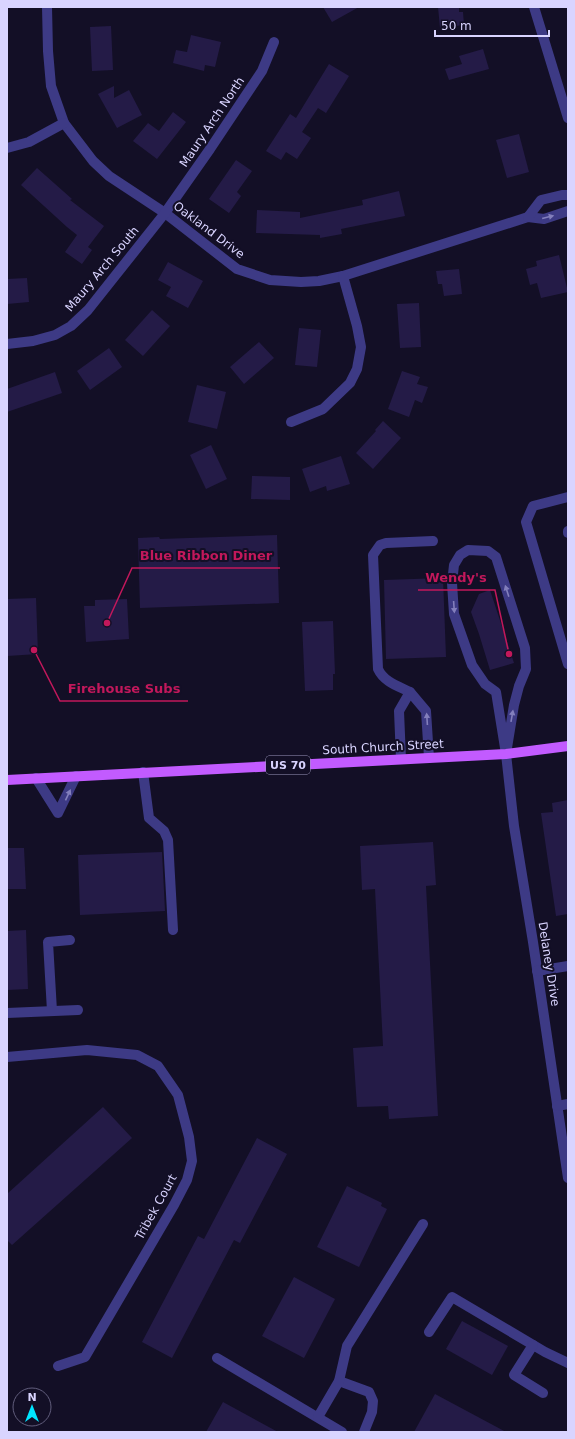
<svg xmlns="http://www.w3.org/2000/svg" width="575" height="1439" viewBox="0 0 575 1439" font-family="'DejaVu Sans',sans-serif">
  <rect width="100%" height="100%" fill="#130f26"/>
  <g fill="#241b47">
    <path d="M323 7H359L332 22Z"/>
    <path d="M438 7H459V12H463L464 25 440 28Z"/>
    <path d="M111 26 113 70 92 71 90 27Z"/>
    <path d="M191 35 221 42 215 67 205 65 204 71 173 63 176 50 187 52Z"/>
    <path d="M483 49 489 69 449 80 445 69 462 64 459 56Z"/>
    <path d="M329 64 349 76 326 113 318 108 302 132 311 138 297 159 286 152 281 160 266 151 290 114 296 118Z"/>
    <path d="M114 86V98L129 90 142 115 117 128 98 94Z"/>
    <path d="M173 112 186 122 157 159 133 141 148 123 159 131Z"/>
    <path d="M519 134 529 172 507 178 496 140Z"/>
    <path d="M236 160 252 171 237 192 241 196 229 213 209 199Z"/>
    <path d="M37 168 72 199 70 200 104 226 88 247 92 250 82 264 65 252 77 235 67 227 21 185Z"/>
    <path d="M399 191 405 216 341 229 342 234 320 238V235L256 233 257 210 300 212V218L363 205 362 200Z"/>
    <path d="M559 255 568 292 541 298 537 283 530 285 526 269 537 266 536 261Z"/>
    <path d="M168 262 203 281 188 308 166 296 171 287 158 280Z"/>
    <path d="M459 269 462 294 444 296 442 284H438L436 271Z"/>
    <path d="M27 278 29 302 7 304V279Z"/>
    <path d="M419 303 421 347 400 348 397 304Z"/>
    <path d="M152 310 170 326 143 356 125 340Z"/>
    <path d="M299 328 321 330 317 367 295 365Z"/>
    <path d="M259 342 274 358 244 384 230 367Z"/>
    <path d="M109 348 122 367 90 390 77 371Z"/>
    <path d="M402 371 420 377 417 384 428 387 422 403 415 400 409 417 388 409Z"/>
    <path d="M55 372 62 393 7 412V389Z"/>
    <path d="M197 385 226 392 217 429 188 422Z"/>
    <path d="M383 421 401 438 373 469 356 453 376 431 375 430Z"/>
    <path d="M211 445 227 479 206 489 190 455Z"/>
    <path d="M341 456 350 484 327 491 326 486 310 492 302 469Z"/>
    <path d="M252 476 290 477V500L251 499Z"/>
    <path d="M277 535 279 603 140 608 138 538 159 537 160 539Z"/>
    <path d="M443 578 446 657 386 659 384 580Z"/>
    <path d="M490 590 514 663 490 670 479 634 471 612 479 594Z"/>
    <path d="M36 598 38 654 7 656V599Z"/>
    <path d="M127 599 129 639 86 642 84 606H95V600Z"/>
    <path d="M333 621 335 674H333V690L305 691 302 622Z"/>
    <path d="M568 800V914L556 916 541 813 553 812 552 803Z"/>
    <path d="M433 842 436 885 426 886 438 1116 389 1119 388 1106 357 1107 353 1048 383 1046 375 889 362 890 360 846Z"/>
    <path d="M7 848H24L26 889H7Z"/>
    <path d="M162 852 165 911 80 915 78 855Z"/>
    <path d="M26 930 28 989 7 990V931Z"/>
    <path d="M103 1107 132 1138 12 1245 7 1240V1194Z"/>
    <path d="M257 1138 287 1154 240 1243 234 1240 172 1358 142 1342 198 1236 204 1239Z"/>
    <path d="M347 1186 382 1203 381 1206 387 1209 359 1267 317 1247Z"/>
    <path d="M294 1277 335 1299 304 1358 262 1336Z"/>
    <path d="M462 1321 508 1346 492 1375 446 1349Z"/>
    <path d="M435 1394 506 1432H414Z"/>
    <path d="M223 1402 278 1432H206Z"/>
  </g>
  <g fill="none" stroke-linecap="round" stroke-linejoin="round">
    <g stroke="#3d3a85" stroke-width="10">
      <path d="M47 7 48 51 51 86 64 123 93 161 109 176 165 213 237 269 270 280 301 282 319 281 343 276 528 217 544 219 568 211"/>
      <path d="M534 7 568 118"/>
      <path d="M7 148 29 142 64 123"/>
      <path d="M528 217 541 200 562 195H568"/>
      <path d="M7 344 33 341 55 335 71 326 88 310 165 213 210 149 262 71 274 42"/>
      <path d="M291 422 323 409 350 383 357 369 361 347 357 326 343 276"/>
      <path d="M568 497 533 506 526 522 568 664"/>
      <path d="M568 531V533"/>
      <path d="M410 692C398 686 384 682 378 669L373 555 380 545 386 543 433 541"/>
      <path d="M506 754 514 705 519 686 526 669 525 648 496 557 488 551 468 550 460 555 454 565 452 583 454 614 472 665 485 684 496 692 506 754 514 826 533 942 568 1178"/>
      <path d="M401 759 399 711 410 692 426 711 429 758"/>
      <path d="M143 772 149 818 164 831 168 840 173 930"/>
      <path d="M36 778 58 813 76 776"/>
      <path d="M537 971 568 966"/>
      <path d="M52 1011 48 942 70 940"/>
      <path d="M7 1013 78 1010"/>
      <path d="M7 1057 87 1050 137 1055 158 1066 178 1095 189 1137 192 1161 187 1180 174 1205 85 1357 58 1366"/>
      <path d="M557 1106 568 1104"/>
      <path d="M429 1332 452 1297 545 1352 568 1363"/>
      <path d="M533 1345 514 1375 543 1393"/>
      <path d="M217 1358 342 1432"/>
      <path d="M339 1381 369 1392 373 1401 372 1412 364 1432"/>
      <path d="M318 1417 339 1381 347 1346 423 1224"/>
    </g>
    <path stroke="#c25bff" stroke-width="10" d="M7 780 506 754 568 746"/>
  </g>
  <defs><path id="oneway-solid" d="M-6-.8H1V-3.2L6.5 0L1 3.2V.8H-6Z"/></defs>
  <g fill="#837fbc">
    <use href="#oneway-solid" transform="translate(548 217) rotate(-14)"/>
    <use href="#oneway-solid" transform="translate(507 591) rotate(-108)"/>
    <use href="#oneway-solid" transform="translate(454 607) rotate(86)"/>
    <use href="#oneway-solid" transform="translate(512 716) rotate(-80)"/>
    <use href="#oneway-solid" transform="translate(427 719) rotate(-94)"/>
    <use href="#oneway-solid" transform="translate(68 795) rotate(-65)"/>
  </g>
  <g text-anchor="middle" stroke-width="4" stroke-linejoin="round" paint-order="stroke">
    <rect fill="#130f26" stroke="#9e99be" stroke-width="1" x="266" y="756" width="44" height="18" rx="3"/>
    <g font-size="11" font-weight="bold" fill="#d9d4ff">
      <text x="288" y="769">US 70</text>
    </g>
    <g font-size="12" fill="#d9d4ff" stroke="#130f26">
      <text transform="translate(212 122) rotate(-56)" y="4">Maury Arch North</text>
      <text transform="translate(209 230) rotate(37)" y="4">Oakland Drive</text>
      <text transform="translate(102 269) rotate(-50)" y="4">Maury Arch South</text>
      <text transform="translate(383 747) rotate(-3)" y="4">South Church Street</text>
      <text transform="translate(549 964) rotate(81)" y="4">Delaney Drive</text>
      <text transform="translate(156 1207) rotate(-61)" y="4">Tribek Court</text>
    </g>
  </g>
  <path fill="none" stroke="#c2185b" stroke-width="1.5" d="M107 623L132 568H280M509 654L495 590H418M34 650L60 701H188"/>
  <g fill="#c2185b" stroke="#130f26" stroke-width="1.5">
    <circle cx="107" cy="623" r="4"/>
    <circle cx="509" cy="654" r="4"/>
    <circle cx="34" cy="650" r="4"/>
  </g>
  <g font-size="13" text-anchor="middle" font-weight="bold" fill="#c2185b" stroke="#130f26" stroke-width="4" stroke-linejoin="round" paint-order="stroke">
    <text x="206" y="560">Blue Ribbon Diner</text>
    <text x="456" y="582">Wendy's</text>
    <text x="124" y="693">Firehouse Subs</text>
  </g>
  <rect width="575" height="1439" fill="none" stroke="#d9d4ff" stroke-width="16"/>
  <g transform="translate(32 1407)"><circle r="19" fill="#130f26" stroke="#625e7d"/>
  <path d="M0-3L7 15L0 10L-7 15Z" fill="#00e5ff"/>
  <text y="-6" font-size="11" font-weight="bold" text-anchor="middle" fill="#d9d4ff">N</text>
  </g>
  <path d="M435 30v6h114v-6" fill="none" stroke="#d9d4ff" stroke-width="2"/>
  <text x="441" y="30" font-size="12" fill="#d9d4ff" stroke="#130f26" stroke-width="3" paint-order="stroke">50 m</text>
</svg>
